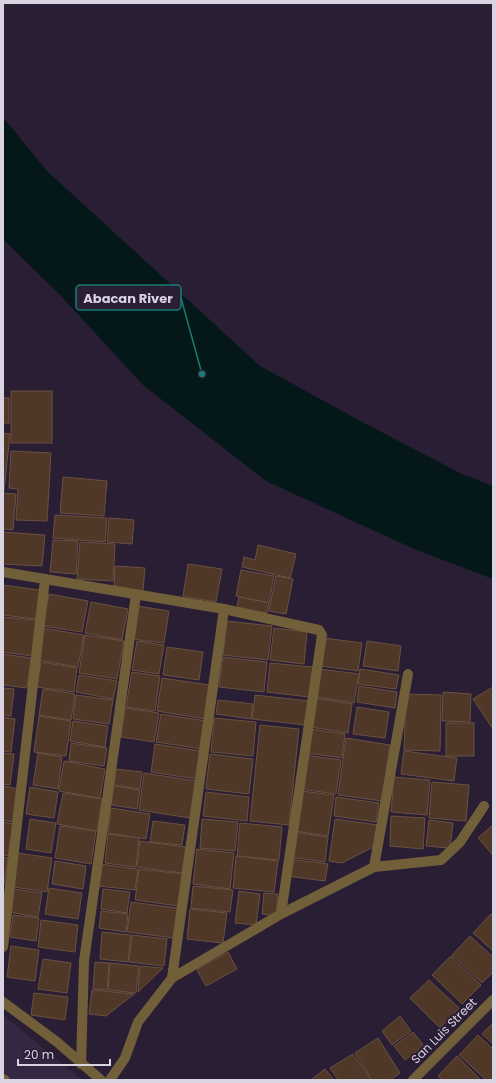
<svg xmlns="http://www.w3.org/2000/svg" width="496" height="1083" viewBox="0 0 496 1083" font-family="Poppins,sans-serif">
  <rect width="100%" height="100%" fill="#2a1e34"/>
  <path fill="#342741" d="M3 1015 82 1080H3Z"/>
  <path fill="#051819" d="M3 117 47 171 260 366 366 424 462 474 493 486V579L414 549 266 481 143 385 62 297 3 239Z"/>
  <g fill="#4f3828" stroke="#6a5140">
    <rect x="11" y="391" width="41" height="52"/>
    <rect x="3" y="398" width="6" height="25"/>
    <path d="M3 433 10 434 4 491H3Z"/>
    <path d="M11 451 51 453 47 521 16 520 18 489 9 488Z"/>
    <path d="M63 477 107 481 104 516 60 513Z"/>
    <path d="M3 493 16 494 13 530 3 529Z"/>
    <path d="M55 515 107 518 105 542 53 538Z"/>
    <path d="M109 518 134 520 132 544 107 542Z"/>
    <path d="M3 532 45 535 42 566 3 564Z"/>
    <path d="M53 540 78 541 76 574 50 572Z"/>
    <path d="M80 542 115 544 113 581 77 579Z"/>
    <path d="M258 545 296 554 290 578 242 567 244 557 255 560Z"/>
    <path d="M188 564 222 569 216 602 183 596Z"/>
    <path d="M115 566 145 568 143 591 114 589Z"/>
    <path d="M241 570 274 576 269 603 236 596Z"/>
    <path d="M276 576 293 579 286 614 269 611Z"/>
    <path d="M3 585 40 590 36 619 3 615Z"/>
    <path d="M49 594 88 601 82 632 43 626Z"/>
    <path d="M239 597 269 603 267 613 237 607Z"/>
    <path d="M91 602 128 609 122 640 85 633Z"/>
    <path d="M137 606 169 611 164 643 132 639Z"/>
    <path d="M3 617 36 620 32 656 3 652Z"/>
    <path d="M227 621 272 626 268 660 223 655Z"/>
    <path d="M43 628 84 635 78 667 38 660Z"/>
    <path d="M274 628 307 632 304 664 270 660Z"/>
    <path d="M85 635 124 641 117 679 79 673Z"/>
    <path d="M324 638 362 643 358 671 320 666Z"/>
    <path d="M137 641 164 645 159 674 132 670Z"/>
    <path d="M367 641 401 646 398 671 363 666Z"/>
    <path d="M167 647 203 652 199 680 163 675Z"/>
    <path d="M3 654 31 658 27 688 3 685Z"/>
    <path d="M223 657 267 662 264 692 219 687Z"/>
    <path d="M41 662 77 668 74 692 37 687Z"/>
    <path d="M270 663 313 667 309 697 267 692Z"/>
    <path d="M320 669 359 674 354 703 316 697Z"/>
    <path d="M360 669 399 675 396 689 358 684Z"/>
    <path d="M132 672 160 676 155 711 126 707Z"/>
    <path d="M79 675 117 681 113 699 76 692Z"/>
    <path d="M162 678 210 685 205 719 157 711Z"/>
    <path d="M359 686 397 692 395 708 357 702Z"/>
    <path d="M493 687V729L473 699Z"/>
    <path d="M3 688 14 689 11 716 3 715Z"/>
    <path d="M43 689 75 694 71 720 39 715Z"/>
    <path d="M443 692 471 694 470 722 442 721Z"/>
    <path d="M406 694 441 695 440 751 404 750Z"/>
    <path d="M76 695 113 700 109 724 73 719Z"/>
    <path d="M255 695 309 701 306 725 252 719Z"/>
    <path d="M314 698 352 704 348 733 310 727Z"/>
    <path d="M218 700 253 704 251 719 216 714Z"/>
    <path d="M357 707 389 712 385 738 353 734Z"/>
    <path d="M125 708 159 713 154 742 121 737Z"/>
    <path d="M161 714 206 721 202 749 156 742Z"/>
    <path d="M39 716 71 721 66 756 34 752Z"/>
    <path d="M3 717 15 719 11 752 3 751Z"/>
    <path d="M214 718 256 722 253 756 211 752Z"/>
    <path d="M73 721 108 726 105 747 70 741Z"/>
    <rect x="446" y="723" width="28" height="33"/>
    <path d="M260 725 299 729 289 825 250 821Z"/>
    <path d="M310 729 345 734 342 758 306 753Z"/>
    <path d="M346 738 390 745 382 801 338 795Z"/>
    <path d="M71 743 107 748 104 766 69 761Z"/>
    <path d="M155 744 201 751 196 779 151 772Z"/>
    <path d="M404 751 457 758 454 781 401 774Z"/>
    <path d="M3 753 14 754 10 785 3 784Z"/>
    <path d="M38 753 62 757 58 789 33 785Z"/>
    <path d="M210 754 253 759 249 794 206 789Z"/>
    <path d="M305 755 341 760 336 794 300 789Z"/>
    <path d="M64 761 105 769 100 798 59 791Z"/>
    <path d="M116 769 142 772 140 789 114 785Z"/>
    <path d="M144 773 196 781 190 818 139 810Z"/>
    <path d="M394 777 430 780 427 815 391 812Z"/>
    <path d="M432 782 469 785 466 821 429 818Z"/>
    <path d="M3 786 19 789 13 822 3 820Z"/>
    <path d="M114 786 140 790 137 809 111 805Z"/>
    <path d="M30 787 58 792 54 818 26 814Z"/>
    <path d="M301 791 334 795 328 836 295 831Z"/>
    <path d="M206 792 249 797 247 821 203 816Z"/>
    <path d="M63 793 102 799 97 831 57 824Z"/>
    <path d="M336 797 379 803 376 822 334 816Z"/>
    <path d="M111 808 150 814 146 839 108 833Z"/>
    <path d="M391 816 425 818 423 849 390 846Z"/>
    <path d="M30 819 56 823 51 853 26 849Z"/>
    <path d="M202 819 238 822 235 851 200 848Z"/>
    <path d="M335 819 378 825 375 846 342 863 329 861Z"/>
    <path d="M429 820 453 823 450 848 426 846Z"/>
    <path d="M153 821 185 825 182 845 150 842Z"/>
    <path d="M3 822 13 824 8 856 3 855Z"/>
    <path d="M240 823 282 827 279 860 237 856Z"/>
    <path d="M493 825V855L478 838Z"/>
    <path d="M60 826 96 831 91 864 55 858Z"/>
    <path d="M294 832 328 837 325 862 290 857Z"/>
    <path d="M108 834 139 838 136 867 105 863Z"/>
    <path d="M140 841 186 847 182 873 137 867Z"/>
    <path d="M197 849 234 853 230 889 193 884Z"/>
    <path d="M18 853 52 858 47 892 13 887Z"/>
    <path d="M236 856 278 861 274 892 233 888Z"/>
    <path d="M3 857 8 858 3 890Z"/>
    <path d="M290 859 328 864 325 881 287 876Z"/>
    <path d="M55 861 86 866 83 889 52 884Z"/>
    <path d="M100 864 138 869 135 890 98 886Z"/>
    <path d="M139 869 183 874 179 906 135 900Z"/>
    <path d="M193 886 233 890 230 912 191 908Z"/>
    <path d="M49 888 82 893 78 919 45 914Z"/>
    <path d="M12 889 42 893 38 917 9 912Z"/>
    <path d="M103 889 130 892 127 913 101 909Z"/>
    <path d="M239 891 260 894 256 925 235 923Z"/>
    <path d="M264 893 278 894 276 916 262 914Z"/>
    <path d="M131 902 177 908 174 938 127 932Z"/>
    <path d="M190 909 227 913 223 943 187 939Z"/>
    <path d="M101 911 128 914 126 932 99 928Z"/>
    <path d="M491 914 493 916V951L473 933Z"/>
    <path d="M13 915 39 918 36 941 10 937Z"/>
    <path d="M41 920 78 925 75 952 38 947Z"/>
    <path d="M102 932 131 935 128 962 100 959Z"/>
    <path d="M132 935 167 939 164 966 129 962Z"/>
    <path d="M470 936 493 957V972L482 983 452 955Z"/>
    <path d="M11 946 39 950 35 981 7 977Z"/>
    <path d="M228 952 237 969 206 986 197 970Z"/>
    <path d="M451 956 481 985 462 1004 432 975Z"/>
    <path d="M43 959 71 963 67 993 38 989Z"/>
    <path d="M95 962 109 963 107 990 93 989Z"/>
    <path d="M110 963 139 966 136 993 108 990Z"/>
    <path d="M140 966 163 968 138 992Z"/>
    <path d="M429 980 459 1008 440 1028 410 998Z"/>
    <path d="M92 990 134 994 106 1016 89 1014Z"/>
    <path d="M34 993 68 997 65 1020 31 1015Z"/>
    <path d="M400 1016 411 1031 392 1045 382 1031Z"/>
    <path d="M493 1023V1044L482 1034Z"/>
    <path d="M413 1032 424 1046 405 1060 394 1046Z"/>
    <path d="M478 1035 493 1049V1080H486L459 1055Z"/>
    <path d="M378 1038 400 1073 390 1080H372L355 1053Z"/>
    <path d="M353 1054 371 1080H338L330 1068Z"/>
    <path d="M457 1056 481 1080H442L438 1076Z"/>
    <path d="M325 1069 334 1080H311Z"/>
  </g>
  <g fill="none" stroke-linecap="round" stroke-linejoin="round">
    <path stroke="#715f3a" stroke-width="10" d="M3 1079 5 1080"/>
    <g stroke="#715f3a" stroke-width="10">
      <path d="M3 572 224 609 319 630 322 635 281 914"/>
      <path d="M374 867 408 674"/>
      <path d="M3 947 45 579"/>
      <path d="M172 978 224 609"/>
      <path d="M3 1002 57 1042 101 1080"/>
      <path d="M81 1064 84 961 136 595"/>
      <path d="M110 1080 125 1058 138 1022 172 978 281 914 374 867 441 860 460 842 484 806"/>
      <path d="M413 1080 493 1000"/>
    </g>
  </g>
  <g text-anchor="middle" stroke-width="4" stroke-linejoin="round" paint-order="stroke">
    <g font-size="12" fill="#dad3e2" stroke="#2a1e34">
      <text transform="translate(444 1031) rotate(-45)" y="4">San Luis Street</text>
    </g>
  </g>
  <path fill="none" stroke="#197b74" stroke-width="1.5" d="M202 374L181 298"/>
  <circle fill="#197b74" stroke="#2a1e34" stroke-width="1.5" cx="202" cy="374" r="4"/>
  <rect fill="#2a1e34" stroke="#197b74" stroke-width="1.5" x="76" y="285" width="105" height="25" rx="4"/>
  <g font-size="13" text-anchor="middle" font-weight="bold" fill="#dad3e2">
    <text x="128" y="303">Abacan River</text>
  </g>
  <rect width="496" height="1083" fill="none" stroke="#dad3e2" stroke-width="8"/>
  <path d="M18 1059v6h92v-6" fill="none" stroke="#dad3e2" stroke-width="2"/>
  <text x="24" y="1059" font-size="12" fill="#dad3e2" stroke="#2a1e34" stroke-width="3" paint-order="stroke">20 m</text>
</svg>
